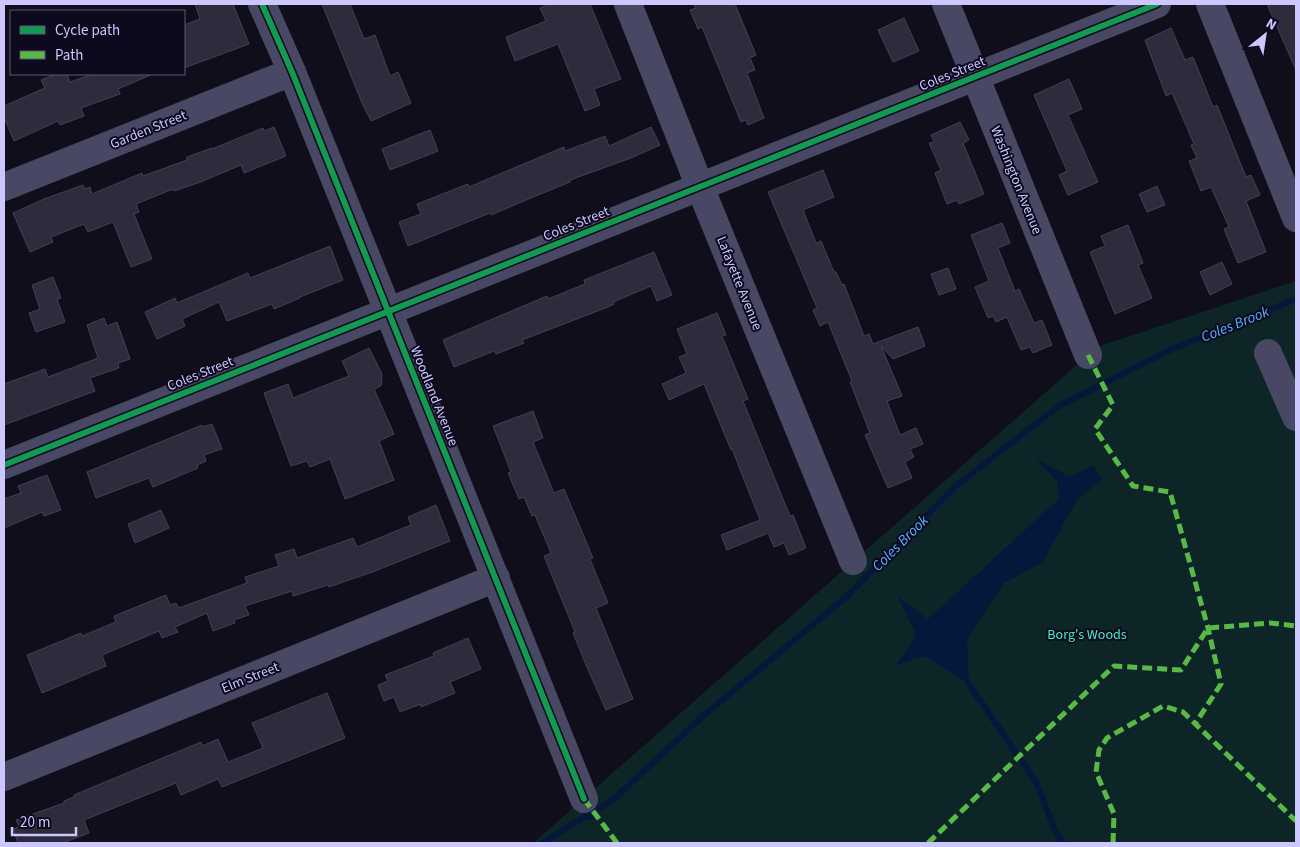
<svg xmlns="http://www.w3.org/2000/svg" width="1300" height="847" viewBox="0 0 1300 847" font-family="'Source Sans 3',sans-serif">
  <rect width="100%" height="100%" fill="#100e1a"/>
  <path fill="#0d2526" d="M1296 281V843H533L1097 347Z"/>
  <path fill="#05183b" d="M1036 458 1069 477 1093 465 1102 480 1077 499 1043 562 1004 583 967 639 969 684 925 656 896 665 916 635 898 597 928 619 1060 498 1057 481Z"/>
  <g fill="none" stroke-linecap="round" stroke-linejoin="round">
    <g stroke="#05183b" stroke-width="6">
      <path d="M969 684 1037 784 1056 833 1063 843"/>
      <path d="M542 843 586 816 592 817 595 811 615 798 703 716 845 598 957 485 1059 406 1172 349 1296 299"/>
    </g>
  </g>
  <g fill="#2e2b3d" stroke="#433f59">
    <path d="M195 4H233L249 44 184 68V25L200 19Z"/>
    <path d="M322 4H350L364 39 375 35 390 76 398 72 411 103 371 121 362 103Z"/>
    <path d="M550 4H590L621 79 594 89 600 105 585 111 558 44 515 61 506 37 546 21 540 8Z"/>
    <path d="M694 4H735L756 55 750 58 755 70 747 73 764 118 748 125 746 120 741 122 702 27 698 29 690 10 696 8Z"/>
    <path d="M1267 4H1296V70Z"/>
    <path d="M904 18 919 51 893 62 878 30Z"/>
    <path d="M1171 28 1185 60 1193 57 1213 107 1217 105 1246 177 1251 175 1260 195 1246 201 1266 252 1238 263 1224 229 1229 227 1211 187 1201 191 1189 161 1197 158 1191 145 1194 144 1172 93 1166 96 1145 40Z"/>
    <path d="M56 74H67L70 82 93 74H153L118 89 120 94 81 108 84 116 60 125 58 121 14 141 4 117V106L45 88 41 80Z"/>
    <path d="M1069 79 1082 109 1068 115 1098 182 1068 195 1059 175 1067 171 1034 95Z"/>
    <path d="M960 122 969 140 963 143 984 194 959 204 957 200 947 204 935 173 941 170 929 143 934 142 931 135Z"/>
    <path d="M274 127 286 156 244 173 241 165 198 183 174 191 173 189 136 204 139 212 134 214 152 259 131 267 113 222 88 232 84 224 51 237 53 242 30 252 13 213 44 199 83 185 85 189 90 187 92 194 142 173 143 176 187 160V157L212 148V149L263 128 264 131Z"/>
    <path d="M651 127 660 145 631 158 570 180V182L526 200 491 215 490 213 408 246 399 222 421 214 417 204 468 184 469 187 564 147 565 151 605 136 609 146Z"/>
    <path d="M430 130 438 151 390 170 382 149Z"/>
    <path d="M823 170 834 197 803 210 816 243 821 241 834 272H836L842 285 844 284 864 336 869 334 873 344 918 327 925 346 893 359 881 346 902 396 887 401 900 435 916 428 923 444 910 449 914 457 905 462 912 478 888 488 865 435 870 433 850 382 852 381 828 322 820 326 813 310 817 308 768 192Z"/>
    <path d="M1157 186 1165 205 1147 212 1139 194Z"/>
    <path d="M1002 223 1010 243 998 248 1015 291 1019 289 1034 323 1042 320 1052 345 1033 353 1030 347 1021 350 1007 317 996 322 993 316 988 318 975 287 989 281 971 235Z"/>
    <path d="M1128 225 1143 263 1138 265 1152 298 1115 314 1090 252 1105 246 1101 236Z"/>
    <path d="M330 246 343 280 300 297V298L274 309 272 304 227 321 219 302 182 319 185 326 157 339 145 312 175 298 177 303 248 273 250 278Z"/>
    <path d="M654 252 672 295 657 301 651 286 613 302 614 304 608 307 522 340 524 343 496 354 494 351 454 367 443 340 547 296 548 299 585 284 584 280Z"/>
    <path d="M1222 262 1232 284 1210 295 1200 272Z"/>
    <path d="M948 268 956 289 939 295 931 274Z"/>
    <path d="M53 277 61 298 57 299 65 322 36 332 29 313 40 309 32 285Z"/>
    <path d="M717 313 726 335 722 336 748 399 743 401 790 516 793 515 806 548 789 555 784 543 774 547 768 533 727 550 721 535 760 520 732 449 731 450 704 384 669 400 662 384 686 373 679 357 687 354 677 329Z"/>
    <path d="M104 318 107 326 117 322 130 359 118 363 119 368 90 378 95 391 4 425V384L45 369 48 377 98 358 87 325Z"/>
    <path d="M369 348 382 374 381 386 374 389 394 434 379 441 394 480 345 499 330 459 310 467 307 461 291 466 264 393 288 384 293 398 349 376 342 361Z"/>
    <path d="M533 411 543 438 533 442 554 493 564 489 593 558 590 559 608 603 596 608 633 699 606 710 586 665 573 633 575 632 544 556 551 553 535 515 532 516 524 497 519 499 508 473 511 472 493 426Z"/>
    <path d="M212 424 222 449 204 455 206 461 197 465 198 468 153 487 149 478 96 498 87 472 202 425 203 427Z"/>
    <path d="M47 475 61 510 44 516 42 512 4 528V499L21 493 18 486Z"/>
    <path d="M436 505 450 541 375 571 329 587 328 585 293 596 292 591 245 606 249 615 234 620 235 623 213 631 207 613 175 627 178 632 162 638 159 631 102 655 106 666 42 693 27 655 81 633 82 636 116 622 114 616 166 595 170 605 176 603 179 608 247 583 245 577 279 566 275 555 294 549 297 558 353 538 357 547 411 525 408 517Z"/>
    <path d="M161 510 169 528 135 543 128 524Z"/>
    <path d="M468 638 481 669 450 682 455 693 421 707V704L400 712 394 697 384 701 378 685 388 681 385 675 434 656 433 653Z"/>
    <path d="M327 693 345 738 222 787 218 779 181 795 176 783 84 820 89 833 63 843H18L13 829 19 827 16 820 64 803V801L74 797V795L201 742 202 746 218 739 228 762 263 748 252 723Z"/>
  </g>
  <g fill="none" stroke-linecap="round" stroke-linejoin="round">
    <g stroke="#494864" stroke-width="28">
      <path d="M262 4 292 72 584 799"/>
      <path d="M628 4 700 187 853 561"/>
      <path d="M946 4 1088 355"/>
      <path d="M1210 4 1296 218"/>
      <path d="M4 187 292 72"/>
      <path d="M1268 353 1296 417"/>
      <path d="M4 465 1157 4"/>
      <path d="M4 777 496 578"/>
    </g>
    <g stroke="#58b947" stroke-width="5" stroke-dasharray="10 5" stroke-linecap="butt">
      <path d="M1088 355 1113 405 1095 429 1133 486 1170 492 1208 628 1221 684 1195 724"/>
      <path d="M584 799 617 843"/>
      <path d="M928 843 1114 666 1181 670 1208 628 1270 623 1296 626"/>
      <path d="M1113 843 1114 814 1096 772 1099 750 1107 738 1163 706 1183 712 1296 821"/>
    </g>
    <defs>
      <g id="cycleway">
        <path d="M262 4 292 72 584 799"/>
        <path d="M4 465 1157 4"/>
      </g>
    </defs>
    <use href="#cycleway" stroke="#0d0a1e" stroke-width="9"/>
    <use href="#cycleway" stroke="#139951" stroke-width="6"/>
  </g>
  <g text-anchor="middle" stroke-width="4" stroke-linejoin="round" paint-order="stroke">
    <g font-size="14" fill="#cdc7ff" stroke="#0d0a1e">
      <text transform="translate(952 73) rotate(-22)" y="5">Coles Street</text>
      <text transform="translate(148 129) rotate(-22)" y="5">Garden Street</text>
      <text transform="translate(1017 180) rotate(68)" y="5">Washington Avenue</text>
      <text transform="translate(576 223) rotate(-22)" y="5">Coles Street</text>
      <text transform="translate(740 283) rotate(68)" y="5">Lafayette Avenue</text>
      <text transform="translate(200 373) rotate(-22)" y="5">Coles Street</text>
      <text transform="translate(435 396) rotate(68)" y="5">Woodland Avenue</text>
      <text transform="translate(250 677) rotate(-22)" y="5">Elm Street</text>
    </g>
    <g font-size="14" fill="#47ebc2" stroke="#0d0a1e">
      <text x="1087" y="639">Borg's Woods</text>
    </g>
    <g font-size="15" font-style="italic" fill="#55b1ff" stroke="#0d0a1e">
      <text transform="translate(1235 324) rotate(-22)" y="5">Coles Brook</text>
      <text transform="translate(900 543) rotate(-45)" y="5">Coles Brook</text>
    </g>
  </g>
  <rect width="1300" height="847" fill="none" stroke="#cdc7ff" stroke-width="10"/>
  <rect x="10" y="10" width="175" height="65" fill="#0d0a1e" stroke="#5a5678"/>
  <rect x="20" y="26" width="25" height="8" fill="#139951" stroke="#5a5678"/>
  <text x="55" y="35" font-size="15" fill="#cdc7ff">Cycle path</text>
  <rect x="20" y="51" width="25" height="8" fill="#58b947" stroke="#5a5678"/>
  <text x="55" y="60" font-size="15" fill="#cdc7ff">Path</text>
  <g transform="translate(1265 35) rotate(30)" stroke="#0d0a1e" stroke-width="4" paint-order="stroke">
  <path d="M0-4L9 19L0 12L-9 19Z" fill="#cdc7ff"/>
  <text y="-8" font-size="14" font-weight="bold" text-anchor="middle" fill="#cdc7ff">N</text>
  </g>
  <path d="M12 827v8h64v-8" fill="none" stroke="#cdc7ff" stroke-width="2.5"/>
  <text x="20" y="827" font-size="15" fill="#cdc7ff" stroke="#0d0a1e" stroke-width="4" paint-order="stroke">20 m</text>
</svg>
